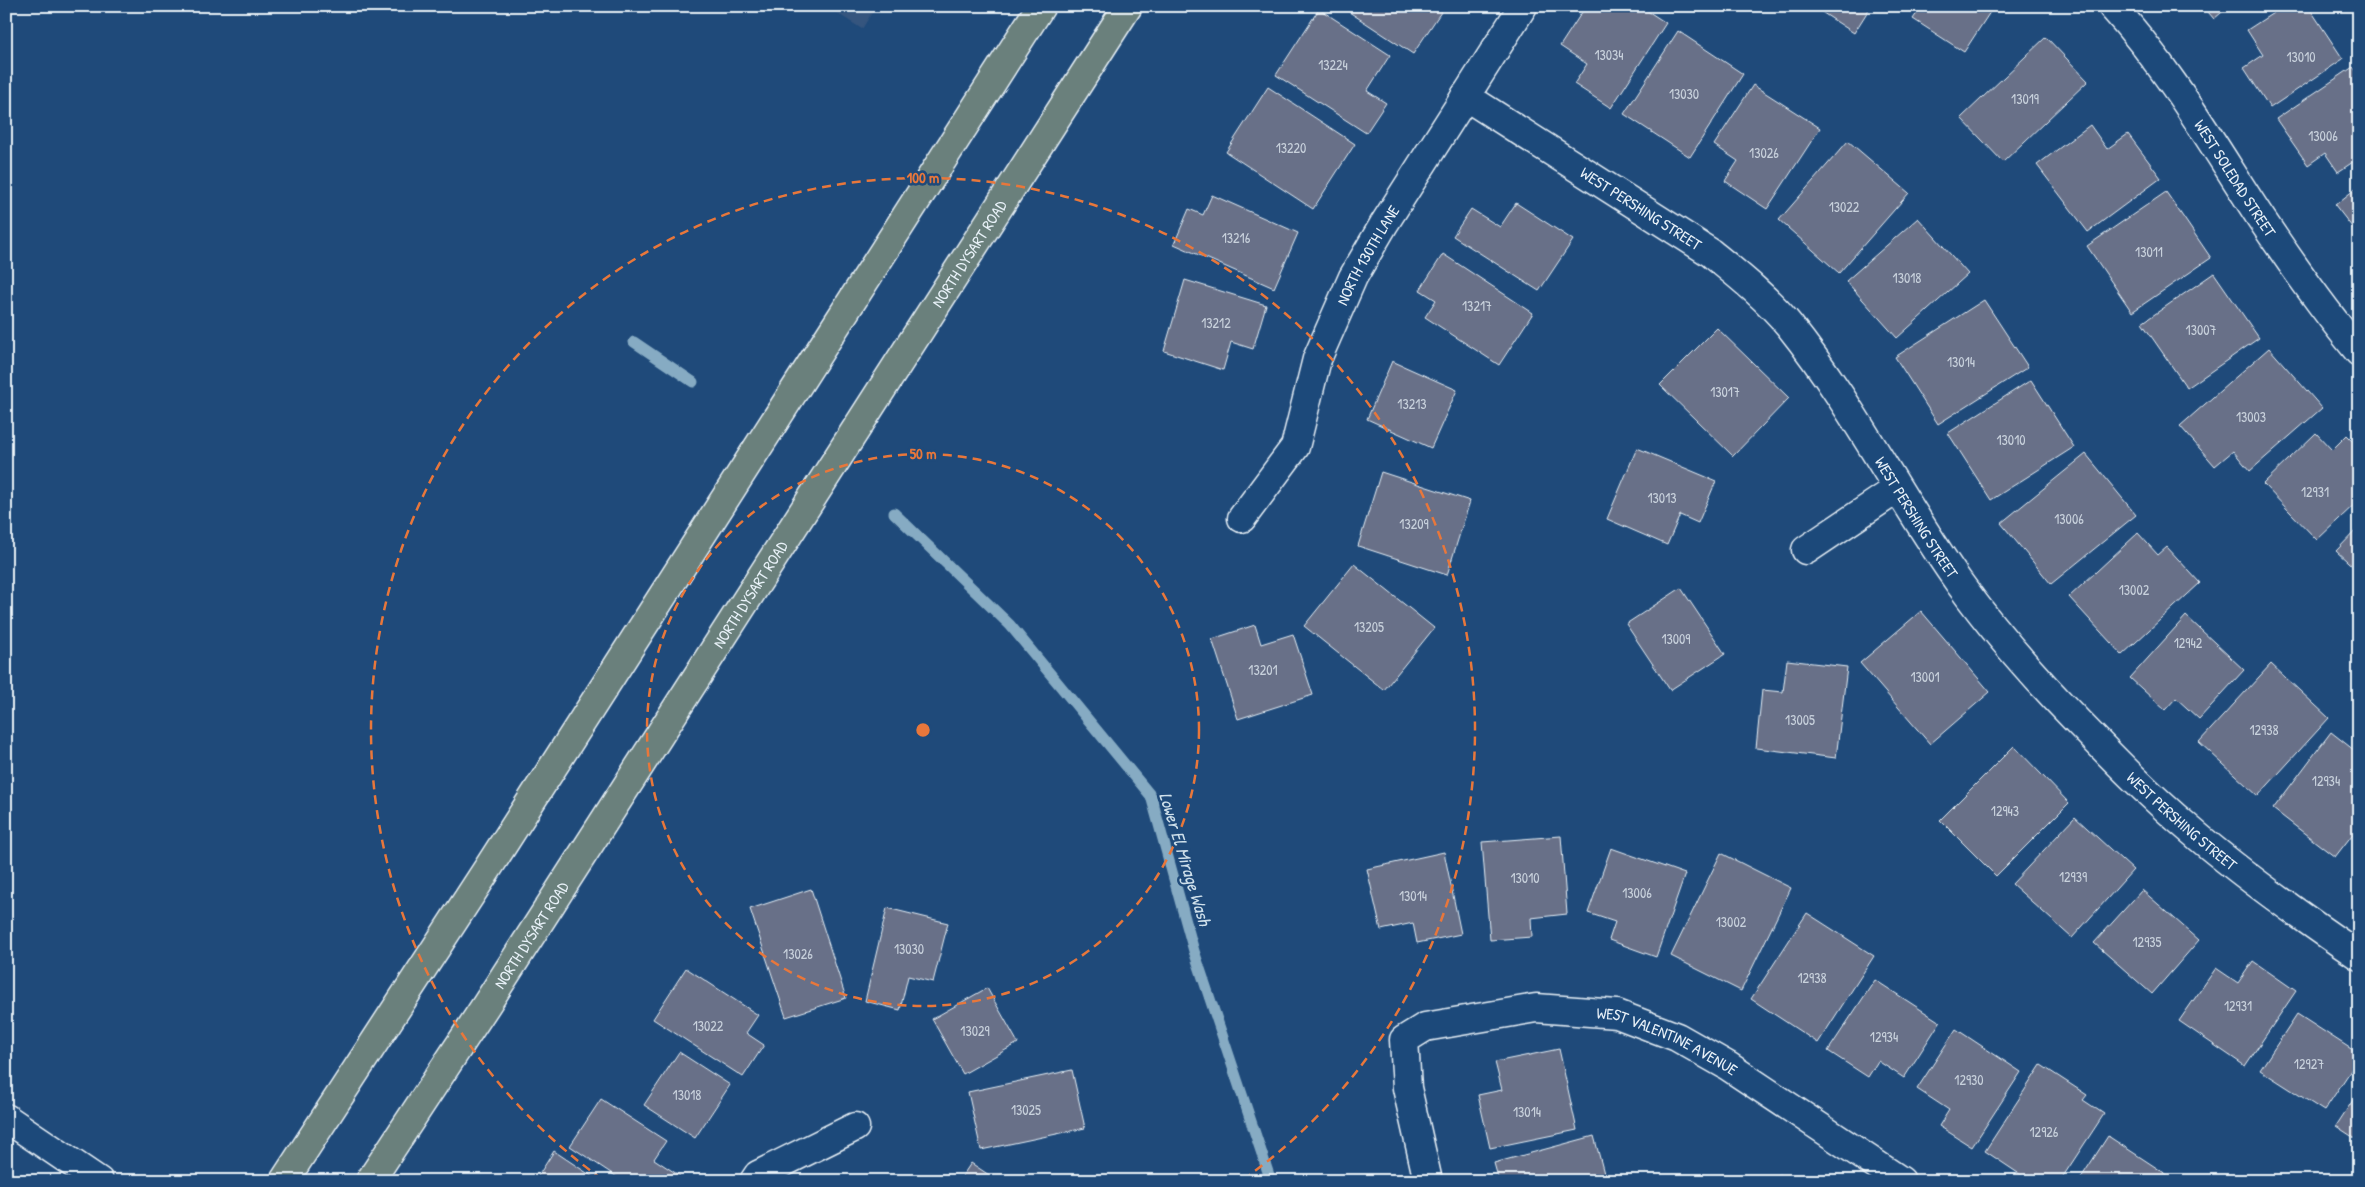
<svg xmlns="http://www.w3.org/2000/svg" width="2365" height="1187" viewBox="0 0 2365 1187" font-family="'Patrick Hand',sans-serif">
  <rect width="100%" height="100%" fill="#1f4a7a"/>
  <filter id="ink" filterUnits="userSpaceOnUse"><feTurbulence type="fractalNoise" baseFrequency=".02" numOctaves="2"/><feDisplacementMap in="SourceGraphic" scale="10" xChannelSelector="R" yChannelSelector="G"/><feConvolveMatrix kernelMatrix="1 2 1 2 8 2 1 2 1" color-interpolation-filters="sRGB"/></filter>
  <g filter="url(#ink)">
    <path fill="#35557e" d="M826 6H876L862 29Z"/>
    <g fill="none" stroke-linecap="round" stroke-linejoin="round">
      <g stroke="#86abc3" stroke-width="11">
        <path d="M634 342 693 382"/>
        <path d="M894 513 1010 625 1151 796 1194 951 1271 1181"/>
      </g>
    </g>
    <g fill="#677088" stroke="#e8f1f8">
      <path d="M1340 6H1445L1413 54Z"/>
      <path d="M1586 6H1640L1666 23 1611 108 1574 84 1587 64 1560 46Z"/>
      <path d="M1819 6H1871L1854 33 1817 9Z"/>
      <path d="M1922 6H1994L1964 52 1913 19Z"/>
      <path d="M2203 6H2229L2214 19Z"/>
      <path d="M2284 6H2308L2343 59 2270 108 2244 68 2263 55 2247 30Z"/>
      <path d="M1319 9 1390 55 1367 91 1386 103 1366 133 1276 75Z"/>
      <path d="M1678 31 1743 74 1690 157 1624 114Z"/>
      <path d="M2046 37 2088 81 2003 162 1961 118Z"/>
      <path d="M2353 67 2359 75V158L2338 172 2325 153 2308 165 2276 119Z"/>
      <path d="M1753 85 1820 128 1767 209 1725 181 1738 161 1714 145Z"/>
      <path d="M1268 87 1355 144 1313 209 1226 152Z"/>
      <path d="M2090 125 2107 149 2128 134 2161 178 2088 232 2037 165Z"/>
      <path d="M1848 141 1909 193 1839 273 1779 220Z"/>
      <path d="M2359 186V236L2335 205Z"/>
      <path d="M2166 192 2211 258 2132 312 2087 246Z"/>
      <path d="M1212 195 1298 233 1274 288 1174 244 1189 209 1203 215Z"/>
      <path d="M1516 203 1573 240 1539 291 1453 236 1471 209 1500 227Z"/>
      <path d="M1918 218 1968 274 1897 338 1846 281Z"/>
      <path d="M1443 254 1533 313 1499 365 1425 317 1436 300 1420 290Z"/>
      <path d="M2214 273 2259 338 2187 388 2142 323Z"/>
      <path d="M1185 280 1266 305 1253 349 1231 342 1223 370 1164 351Z"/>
      <path d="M1984 300 2028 367 1938 424 1895 357Z"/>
      <path d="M1717 328 1789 398 1733 456 1660 385Z"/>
      <path d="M2269 348 2322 408 2250 471 2233 451 2215 466 2180 426Z"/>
      <path d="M1392 361 1457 390 1431 448 1367 419Z"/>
      <path d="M2031 380 2074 447 1991 500 1948 433Z"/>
      <path d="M2316 433 2332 450 2347 435 2359 447V500L2317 540 2263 484Z"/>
      <path d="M1637 448 1716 481 1698 523 1680 515 1667 545 1607 519Z"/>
      <path d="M2086 454 2136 515 2051 584 2001 523Z"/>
      <path d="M1381 472 1470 501 1447 575 1358 546Z"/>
      <path d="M2359 527V572L2336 551Z"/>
      <path d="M2138 533 2158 555 2167 547 2200 583 2122 655 2069 597Z"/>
      <path d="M1354 564 1434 628 1384 690 1304 626Z"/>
      <path d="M1681 588 1725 654 1670 690 1626 624Z"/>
      <path d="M1921 611 1990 692 1930 744 1860 663Z"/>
      <path d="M2186 616 2244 670 2199 719 2176 698 2165 710 2130 678Z"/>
      <path d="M1255 625 1261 644 1293 634 1313 695 1238 719 1212 639Z"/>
      <path d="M1787 660 1847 667 1836 758 1756 748 1762 690 1783 692Z"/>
      <path d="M2271 664 2329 718 2258 796 2199 742Z"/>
      <path d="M2331 732 2359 754V826L2335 857 2273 809Z"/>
      <path d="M2014 746 2069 803 1996 876 1940 820Z"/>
      <path d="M2075 817 2133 870 2072 938 2012 884Z"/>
      <path d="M1561 836 1567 914 1531 918 1532 937 1490 940 1482 842Z"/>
      <path d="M1611 848 1685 874 1656 957 1609 940 1615 922 1588 913Z"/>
      <path d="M1444 852 1461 934 1417 943 1413 923 1381 930 1367 869Z"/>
      <path d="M1721 853 1791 888 1741 991 1671 956Z"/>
      <path d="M811 889 846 998 786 1017 750 909Z"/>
      <path d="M2142 890 2199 940 2152 994 2094 943Z"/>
      <path d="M887 908 948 923 933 982 908 976 900 1010 865 1001Z"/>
      <path d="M1807 913 1874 956 1818 1043 1751 999Z"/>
      <path d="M2253 961 2296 991 2245 1066 2179 1021 2216 968 2238 983Z"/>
      <path d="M686 968 758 1015 746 1033 764 1045 743 1077 653 1019Z"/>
      <path d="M1875 980 1940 1022 1904 1078 1878 1061 1868 1077 1828 1051Z"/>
      <path d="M987 988 1018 1043 963 1074 932 1019Z"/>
      <path d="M2297 1014 2359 1054V1058L2324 1111 2260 1070Z"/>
      <path d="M1956 1029 2021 1072 1972 1147 1939 1126 1949 1110 1917 1089Z"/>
      <path d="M1559 1049 1577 1130 1490 1148 1478 1095 1502 1090 1495 1062Z"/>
      <path d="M679 1052 730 1085 695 1138 644 1105Z"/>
      <path d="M2041 1065 2087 1095 2083 1100 2104 1114 2060 1181H2030L1985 1151Z"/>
      <path d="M1072 1070 1085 1128 981 1150 968 1092Z"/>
      <path d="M2359 1091V1141L2336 1126Z"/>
      <path d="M601 1099 666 1141 654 1159 680 1176 677 1181H623L570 1146Z"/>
      <path d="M1594 1136 1606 1181H1499L1494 1163Z"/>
      <path d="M2108 1136 2172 1178 2171 1181H2079Z"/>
      <path d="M554 1151 599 1181H535Z"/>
      <path d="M971 1163 998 1181H959Z"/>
      <path d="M1779 1174 1790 1181H1774Z"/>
    </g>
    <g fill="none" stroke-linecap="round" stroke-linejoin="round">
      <defs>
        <g id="minor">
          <path id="s1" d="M2112 6C2170 70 2213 145 2260 217 2291 263 2323 309 2359 352"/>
          <path id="s2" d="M1465 96 1711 253C1738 275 1767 298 1789 325 1854 406 1900 500 1960 584 1996 634 2037 680 2080 724 2115 760 2150 796 2188 828 2242 875 2300 916 2359 956"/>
          <path id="s3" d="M1242 518 1295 447 1317 359 1353 277 1384 224 1523 6"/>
          <path d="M1806 550 1897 489"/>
          <path d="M6 1118 99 1181"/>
          <path d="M754 1181 758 1175 855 1127"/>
          <path id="s4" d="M1428 1181 1407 1088 1404 1040 1425 1027 1536 1008 1617 1014 1677 1037 1728 1066 1901 1181"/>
        </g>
        <g id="primary">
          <path d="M284 1181 490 865 1041 6"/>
          <path id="s5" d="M370 1181 486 1005 1128 6"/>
        </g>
      </defs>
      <use href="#minor" stroke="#e8f1f8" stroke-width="31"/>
      <use href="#primary" stroke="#e8f1f8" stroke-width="31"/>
      <use href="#minor" stroke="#1f4a7a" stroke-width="28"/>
      <use href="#primary" stroke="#6a807c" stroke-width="28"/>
    </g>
  </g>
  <g fill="none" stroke="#e8773b" stroke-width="2.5" stroke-dasharray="9 6">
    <circle cx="923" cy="730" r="276"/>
    <path d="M602 1179A552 552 0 1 1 1244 1179"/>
  </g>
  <g text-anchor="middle" stroke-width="5" stroke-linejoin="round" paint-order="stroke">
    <g font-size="14" fill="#c8d1dc">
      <text x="1609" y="60">13034</text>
      <text x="2301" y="62">13010</text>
      <text x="1333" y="70">13224</text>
      <text x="1684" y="99">13030</text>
      <text x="2025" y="104">13019</text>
      <text x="2323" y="141">13006</text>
      <text x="1291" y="153">13220</text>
      <text x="1764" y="158">13026</text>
      <text x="1844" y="212">13022</text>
      <text x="1236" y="243">13216</text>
      <text x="2149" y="257">13011</text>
      <text x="1907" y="283">13018</text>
      <text x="1477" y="311">13217</text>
      <text x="1216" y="328">13212</text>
      <text x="2201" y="335">13007</text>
      <text x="1961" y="367">13014</text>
      <text x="1725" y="397">13017</text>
      <text x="1412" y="409">13213</text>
      <text x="2251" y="422">13003</text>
      <text x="2011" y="445">13010</text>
      <text x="2315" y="497">12931</text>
      <text x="1662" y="503">13013</text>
      <text x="2069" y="524">13006</text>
      <text x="1414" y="529">13209</text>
      <text x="2134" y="595">13002</text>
      <text x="1369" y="632">13205</text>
      <text x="1676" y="644">13009</text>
      <text x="2188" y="648">12942</text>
      <text x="1263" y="675">13201</text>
      <text x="1925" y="682">13001</text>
      <text x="1800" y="725">13005</text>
      <text x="2264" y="735">12938</text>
      <text x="2326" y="786">12934</text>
      <text x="2005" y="816">12943</text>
      <text x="2073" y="882">12939</text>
      <text x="1525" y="883">13010</text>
      <text x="1637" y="898">13006</text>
      <text x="1413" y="901">13014</text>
      <text x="1731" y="927">13002</text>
      <text x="2147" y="947">12935</text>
      <text x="909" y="954">13030</text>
      <text x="798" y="959">13026</text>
      <text x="1812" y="983">12938</text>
      <text x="2238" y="1011">12931</text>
      <text x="708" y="1031">13022</text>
      <text x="975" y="1036">13029</text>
      <text x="1884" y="1042">12934</text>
      <text x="2309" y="1069">12927</text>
      <text x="1969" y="1085">12930</text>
      <text x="687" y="1100">13018</text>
      <text x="1026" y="1115">13025</text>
      <text x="1527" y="1117">13014</text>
      <text x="2044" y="1137">12926</text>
    </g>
    <g font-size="16" fill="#e8f1f8" stroke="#1f4a7a">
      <text dy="6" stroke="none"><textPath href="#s1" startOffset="212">WEST SOLEDAD STREET</textPath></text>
      <text dy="6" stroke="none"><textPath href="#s2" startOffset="209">WEST PERSHING STREET</textPath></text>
      <text dy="6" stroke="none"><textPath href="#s5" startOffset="1104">NORTH DYSART ROAD</textPath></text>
      <text dy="6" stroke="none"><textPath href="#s3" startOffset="295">NORTH 130TH LANE</textPath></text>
      <text dy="6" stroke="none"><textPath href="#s2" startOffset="629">WEST PERSHING STREET</textPath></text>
      <text dy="6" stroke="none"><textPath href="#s5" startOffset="699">NORTH DYSART ROAD</textPath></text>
      <text dy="6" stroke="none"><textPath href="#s2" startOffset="1034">WEST PERSHING STREET</textPath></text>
      <text dy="6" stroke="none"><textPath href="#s5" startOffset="294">NORTH DYSART ROAD</textPath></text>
      <text dy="6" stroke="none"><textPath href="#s4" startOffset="418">WEST VALENTINE AVENUE</textPath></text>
    </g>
    <g font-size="18" font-style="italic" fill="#cfe0eb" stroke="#1f4a7a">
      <text transform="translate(1185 859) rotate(73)" y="6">Lower El Mirage Wash</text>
    </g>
  </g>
  <circle cx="923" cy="730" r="8" fill="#e8773b" stroke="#1f4a7a" stroke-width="2.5"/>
  <g font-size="15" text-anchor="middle" font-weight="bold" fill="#e8773b" stroke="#1f4a7a" stroke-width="5" stroke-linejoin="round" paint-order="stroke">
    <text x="923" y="183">100 m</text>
    <text x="923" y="459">50 m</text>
  </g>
  <rect width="2365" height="1187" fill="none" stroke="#1f4a7a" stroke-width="25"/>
  <rect x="12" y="12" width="2340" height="1162" fill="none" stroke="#e8f1f8" stroke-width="2" filter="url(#ink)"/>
</svg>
